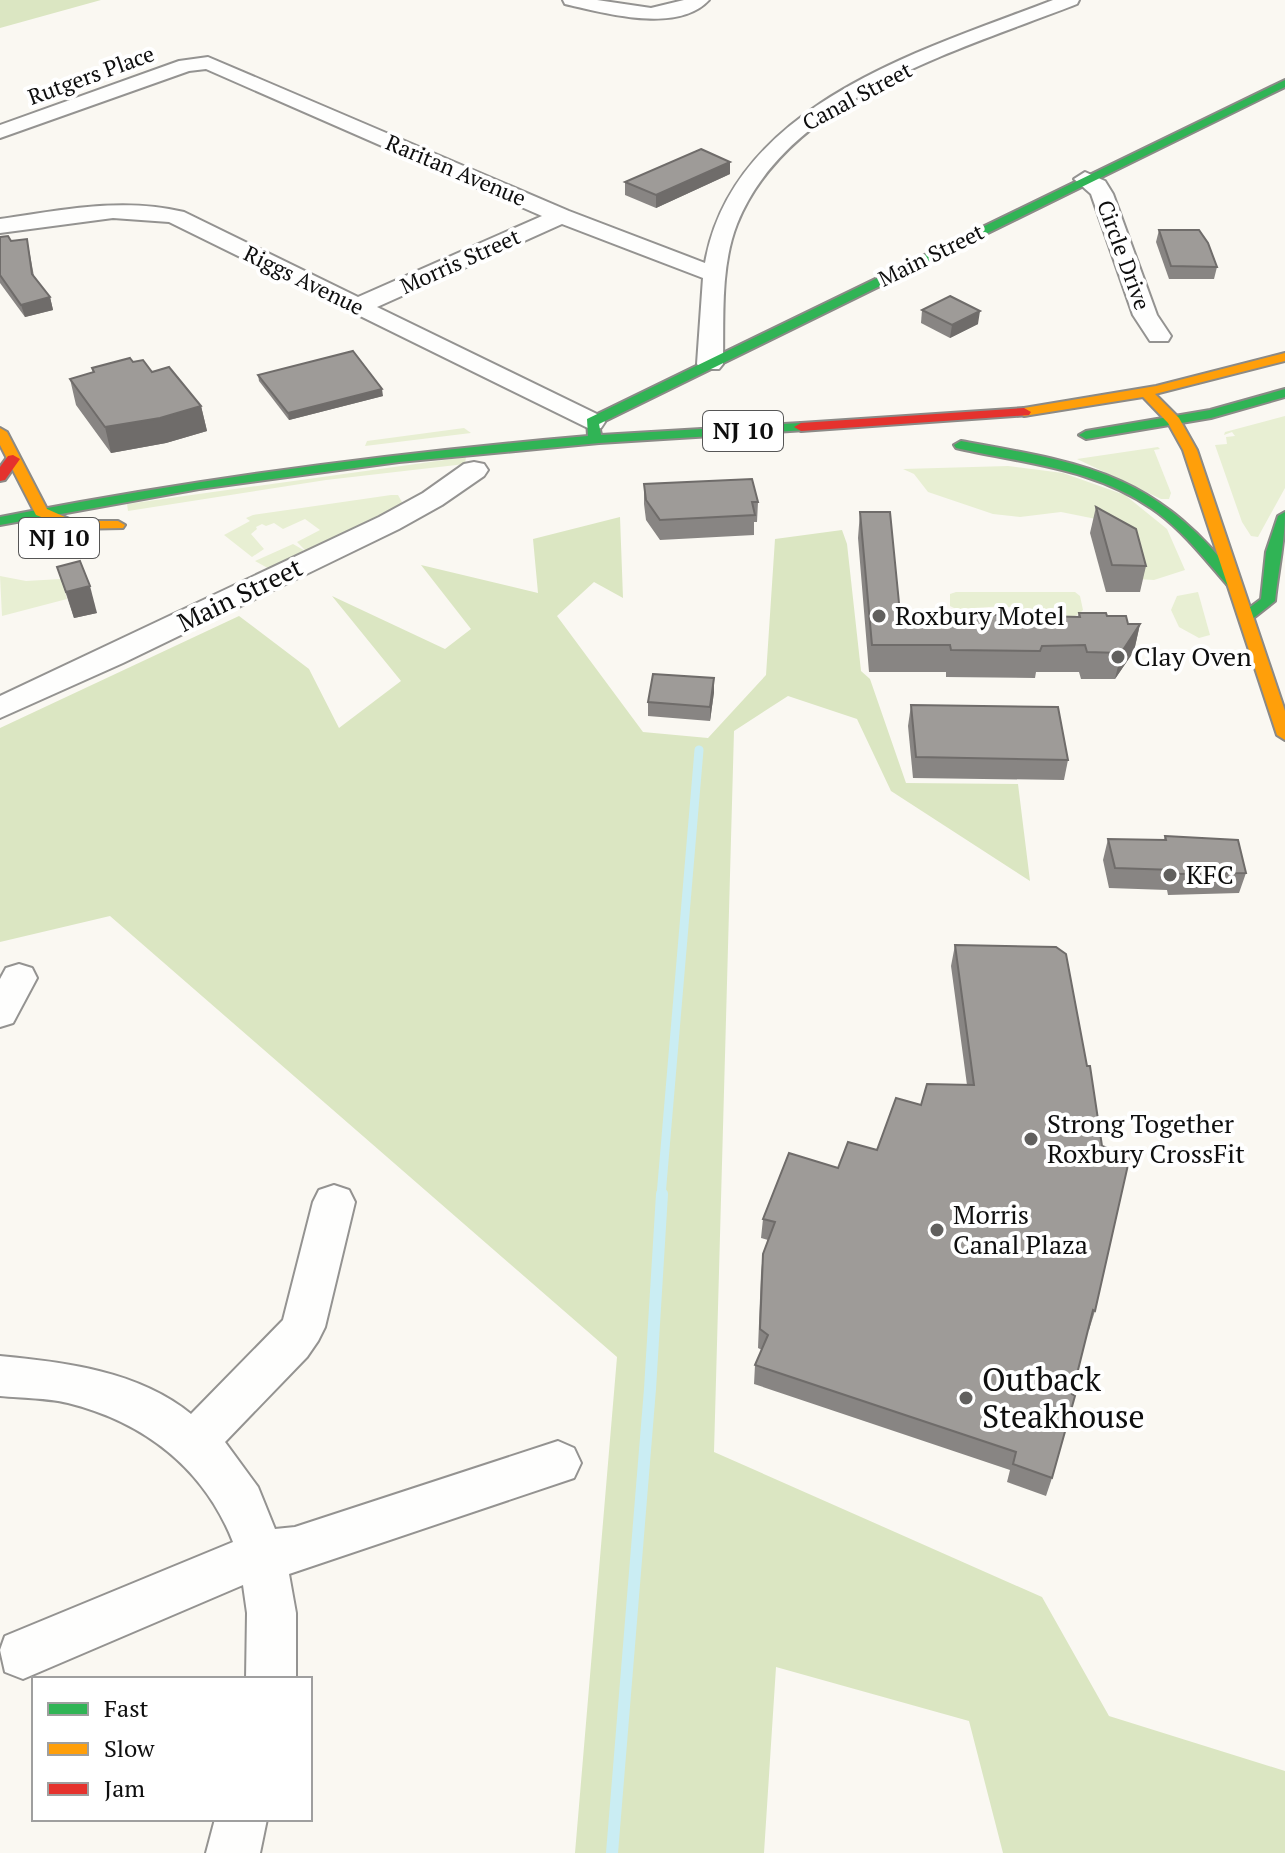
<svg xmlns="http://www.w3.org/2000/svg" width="1285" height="1853" viewBox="0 0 1285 1853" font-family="'PT Serif',serif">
  <rect width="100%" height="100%" fill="#faf8f2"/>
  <g fill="#e8efd3">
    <path d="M1285 416V488L1258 537 1251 536 1242 522 1215 445 1227 444 1226 437 1235 436 1232 432 1224 435 1225 432Z"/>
    <path d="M464 428 471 433 365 446 367 441Z"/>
    <path d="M1158 447 1160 449 1154 450 1171 493 1169 499H1161L1077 459Z"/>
    <path d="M466 457 465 464 326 480 128 511 127 504Z"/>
    <path d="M1008 466 1063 473 1125 495 1167 529 1185 570 1154 580 1136 579 1106 521 1061 512 1020 517 993 514 928 492 914 474 903 469Z"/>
    <path d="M391 495H398L403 504 273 571 255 561 293 544 307 552 297 542 320 530 305 519 283 529 274 523 266 526 262 524 256 527 257 529 251 534 264 549 252 557 224 535 250 521 246 518 253 515Z"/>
    <path d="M0 576 26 581 61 579 67 599 2 616Z"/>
    <path d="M956 592H1075L1080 596 1083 610C1069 627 1038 613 1021 609 1002 604 976 609 956 609L950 606V594Z"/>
    <path d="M1198 592 1210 635 1199 638 1179 627 1171 610 1177 596Z"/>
  </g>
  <g fill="#dbe6c2">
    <path d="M0 0H101L0 28Z"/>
    <path d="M620 517 623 598 594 582 557 616 643 732 708 738 766 675 775 539 842 530 847 544 861 671 870 679 906 783 1018 784 1030 881 891 791 857 719 788 696 734 731 714 1452 1042 1597 1109 1716 1285 1771V1853H1003L969 1721 776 1667 764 1853H575L617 1357 110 916 0 942V728L239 616 309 669 339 728 401 681 332 596 445 649 471 629 421 565 538 593 533 539Z"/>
  </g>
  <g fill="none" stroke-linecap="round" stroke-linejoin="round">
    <path stroke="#caedf3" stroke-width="9" d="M661 1196 699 750"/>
    <path stroke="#caedf3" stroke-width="12" d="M612 1853 650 1389 662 1194"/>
    <defs>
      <g id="street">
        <path d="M563 0H597L651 8 684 0H709C678 34 604 13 565 4Z"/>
        <path d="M1053 0H1079L1077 4C960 50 788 97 737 224 720 267 724 319 723 364L719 369H701L697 364 703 278 562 224 377 307 601 416 605 422 601 428 592 430 169 222 113 218 0 233V219C61 210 123 197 184 212L358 297 542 216 206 69 189 71 0 138V125L179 61 208 57 569 211 705 263C733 104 923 50 1053 0Z"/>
        <path d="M1085 172 1105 181 1113 194 1157 315 1171 336 1168 341H1150L1133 315 1091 194 1074 179Z"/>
        <path d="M474 462 484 464 488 470 484 476 442 505 399 529 123 663 0 718V696L379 517 423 493 464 464Z"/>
        <path d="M19 964 32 968 37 978 13 1023 0 1027V979L6 968Z"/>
        <path d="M334 1185 349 1190 355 1202 325 1327 318 1341 307 1357 225 1442 258 1487 275 1529 295 1527 558 1441 574 1448 581 1463 574 1478 289 1574 296 1613V1679H246L247 1613 243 1585 23 1679 5 1672 0 1650 5 1636 233 1542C204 1468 144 1422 68 1403 47 1398 22 1398 0 1396V1356C64 1362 139 1371 191 1414L283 1320 313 1202 319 1190Z"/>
        <path d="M215 1819H267L260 1853H206Z"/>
      </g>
      <g id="fast">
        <path d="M1285 80V87L599 424 601 435 801 423 808 427 806 430 599 443 399 462 199 489 0 525V517C195 479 390 453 588 436L587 419Z"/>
        <path d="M1285 389V397L1211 418 1086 439 1079 435 1086 431 1210 410Z"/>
        <path d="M961 441C1090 464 1158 474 1242 585L1240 588H1230C1207 562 1186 534 1158 513 1098 468 1026 464 956 448L954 445Z"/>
        <path d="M1285 512C1285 542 1278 571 1275 601L1251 620H1241V614L1261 599 1266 552 1278 516Z"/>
      </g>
      <g id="slow">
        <path d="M1285 353V361L1155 394 1179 418 1197 450 1285 711V740L1277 735 1183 450 1168 423 1143 397 1024 416 1017 412 1024 408 1156 386Z"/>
        <path d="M0 428 7 432 47 509 74 521H118L125 525 123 528 72 529 36 515 0 445Z"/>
      </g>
      <g id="jam">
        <path d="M1024 408 1031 412 1029 415 801 431 794 427 801 423Z"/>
        <path d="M13 455 20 459 5 480 0 481V467L8 456Z"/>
      </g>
    </defs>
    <use href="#street" stroke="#949391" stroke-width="4"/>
    <use href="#fast" stroke="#8b8a87" stroke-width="4"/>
    <use href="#slow" stroke="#8b8a87" stroke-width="4"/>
    <use href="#jam" stroke="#8b8a87" stroke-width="4"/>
    <use href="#street" fill="#fefefd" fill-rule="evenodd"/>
    <use href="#fast" fill="#30b455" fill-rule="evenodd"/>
    <use href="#slow" fill="#ff9f0a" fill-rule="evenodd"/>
    <use href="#jam" fill="#e5322d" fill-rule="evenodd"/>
  </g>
  <g fill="#888583">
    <path d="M730 174 656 208 625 195V182Z"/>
    <path d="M1159 230 1217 267 1214 279H1169L1156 242Z"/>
    <path d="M0 237 11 241 27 239 34 276 50 297 53 310 25 317 0 283Z"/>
    <path d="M922 310 978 324 950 338 921 323Z"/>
    <path d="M133 362 152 372 201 406 207 431 166 443 111 453 76 405 70 379 93 373 92 368Z"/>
    <path d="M258 375 383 396 289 420 259 381Z"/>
    <path d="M644 484 758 502 757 522H754V535L660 540 646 520 644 504Z"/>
    <path d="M1096 507 1146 566 1140 592H1106L1090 533Z"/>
    <path d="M860 512 900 613 1078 617 1079 613 1107 616 1128 624H1140L1134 651 1115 679H1081L1079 672H1036L1035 678 946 677V672H869L858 538Z"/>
    <path d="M57 567 97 613 74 618Z"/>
    <path d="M714 678V692L710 721 648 716V702Z"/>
    <path d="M911 705 1068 760 1064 780 913 778 908 726Z"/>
    <path d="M1165 836 1246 873 1239 893 1168 895 1167 890 1109 888 1103 860 1108 839 1164 840Z"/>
    <path d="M955 945 1095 1311 1089 1330H1088L1052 1478 1046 1496 1007 1482 1010 1470 754 1384 755 1365 762 1350 758 1348 761 1273 763 1254 768 1240 761 1238 763 1219 838 1168 877 1150 921 1105 967 1085 951 966Z"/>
  </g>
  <g fill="#6f6c6a">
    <path d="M730 162V174L656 208V195Z"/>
    <path d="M50 297 53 310 25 317 21 305Z"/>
    <path d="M980 311 978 324 950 338 952 325Z"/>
    <path d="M382 389 383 396 289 420 288 413Z"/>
    <path d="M201 406 207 431 166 443 111 453 105 427Z"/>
    <path d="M90 586 97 613 74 618 66 592Z"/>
    <path d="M1140 624 1134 651 1115 679 1121 653Z"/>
    <path d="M714 678V692L710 721V707Z"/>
  </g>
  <g fill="#9e9b98" stroke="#6f6c6a" stroke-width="2">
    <path d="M701 149 730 162 656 195 625 182Z"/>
    <path d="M1159 230H1199L1208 243 1217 267 1171 266Z"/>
    <path d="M8 236 11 241 27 239 32 274 50 297 21 305 0 275V237Z"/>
    <path d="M950 296 980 311 952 325 922 310Z"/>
    <path d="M353 351 382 389 288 413 258 375Z"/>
    <path d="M130 358 133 362 143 360 152 372 169 367 201 406 160 418 105 427 70 379 94 372 92 368Z"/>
    <path d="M752 479 758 502H752L755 515 660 520 646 500 644 484Z"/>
    <path d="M1096 507 1136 529 1146 566 1112 565Z"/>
    <path d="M860 512H890L900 613 1080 617 1079 613H1106L1107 616H1126L1128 624H1140L1121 653 1087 652 1085 645 1042 646 1040 651 951 650 950 645H872Z"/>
    <path d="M80 561 90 586 66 592 57 567Z"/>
    <path d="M653 674 714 678 710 707 648 702Z"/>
    <path d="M911 705 1058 707 1068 760 916 757Z"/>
    <path d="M1165 836 1238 840 1246 873 1175 874 1174 870 1115 868 1108 839 1166 840Z"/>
    <path d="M955 945 1056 947 1066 954 1087 1066H1090L1102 1146 1130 1156 1095 1311 1093 1310 1072 1394 1075 1396 1052 1478 1013 1464 1016 1452 755 1365 768 1335 760 1329 763 1254 775 1222 763 1219 789 1153 838 1168 848 1142 877 1150 896 1098 921 1105 927 1084 974 1085Z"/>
  </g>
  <g fill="#61605e" stroke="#fff" stroke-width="3">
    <circle cx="879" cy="616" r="8"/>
    <circle cx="1118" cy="657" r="8"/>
    <circle cx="1170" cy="875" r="8"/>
    <circle cx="1031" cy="1139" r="8"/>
    <circle cx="937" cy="1230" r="8"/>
    <circle cx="966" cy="1398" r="8"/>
  </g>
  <g text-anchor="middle" stroke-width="8" stroke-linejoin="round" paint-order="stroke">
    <g font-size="22" fill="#0e0e0e" stroke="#fff">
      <text transform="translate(91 75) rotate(-20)" y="8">Rutgers Place</text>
      <text transform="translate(857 96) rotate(-28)" y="8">Canal Street</text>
      <text transform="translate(456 170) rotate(23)" y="8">Raritan Avenue</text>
      <text transform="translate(931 255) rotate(-26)" y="8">Main Street</text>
      <text transform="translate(1124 255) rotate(70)" y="8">Circle Drive</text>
      <text transform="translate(460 261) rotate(-24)" y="8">Morris Street</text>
      <text transform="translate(304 280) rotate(26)" y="8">Riggs Avenue</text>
    </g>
    <g fill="#fff" stroke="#565656" stroke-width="2">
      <rect x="703" y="411" width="80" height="40" rx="6"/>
      <rect x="19" y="518" width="80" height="40" rx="6"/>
    </g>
    <g font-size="24" font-weight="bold" fill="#0e0e0e">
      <text x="743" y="439">NJ 10</text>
      <text x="59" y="546">NJ 10</text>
    </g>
    <g font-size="26" fill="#0e0e0e" stroke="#fff">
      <text transform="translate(240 595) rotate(-26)" y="9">Main Street</text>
    </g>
    <g font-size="26" fill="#0e0e0e" stroke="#fff" text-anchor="start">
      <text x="895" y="625">Roxbury Motel</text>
      <text x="1134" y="666">Clay Oven</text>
      <text x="1186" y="884">KFC</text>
      <text x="1047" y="1133">Strong Together<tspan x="1047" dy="30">Roxbury CrossFit</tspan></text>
      <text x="953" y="1224">Morris<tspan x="953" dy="30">Canal Plaza</tspan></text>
    </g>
    <g font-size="32" fill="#0e0e0e" stroke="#fff" text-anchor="start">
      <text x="982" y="1391">Outback<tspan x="982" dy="37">Steakhouse</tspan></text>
    </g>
  </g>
  <rect x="32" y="1677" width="280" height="144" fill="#ffffff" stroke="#9f9f9f" stroke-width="2"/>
  <rect x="48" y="1703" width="40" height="12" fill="#30b455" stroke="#9f9f9f" stroke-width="2"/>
  <text x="104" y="1717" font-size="24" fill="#0e0e0e">Fast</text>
  <rect x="48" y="1743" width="40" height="12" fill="#ff9f0a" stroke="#9f9f9f" stroke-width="2"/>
  <text x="104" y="1757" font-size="24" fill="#0e0e0e">Slow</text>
  <rect x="48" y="1783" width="40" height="12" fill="#e5322d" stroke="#9f9f9f" stroke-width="2"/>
  <text x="104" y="1797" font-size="24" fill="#0e0e0e">Jam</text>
</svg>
